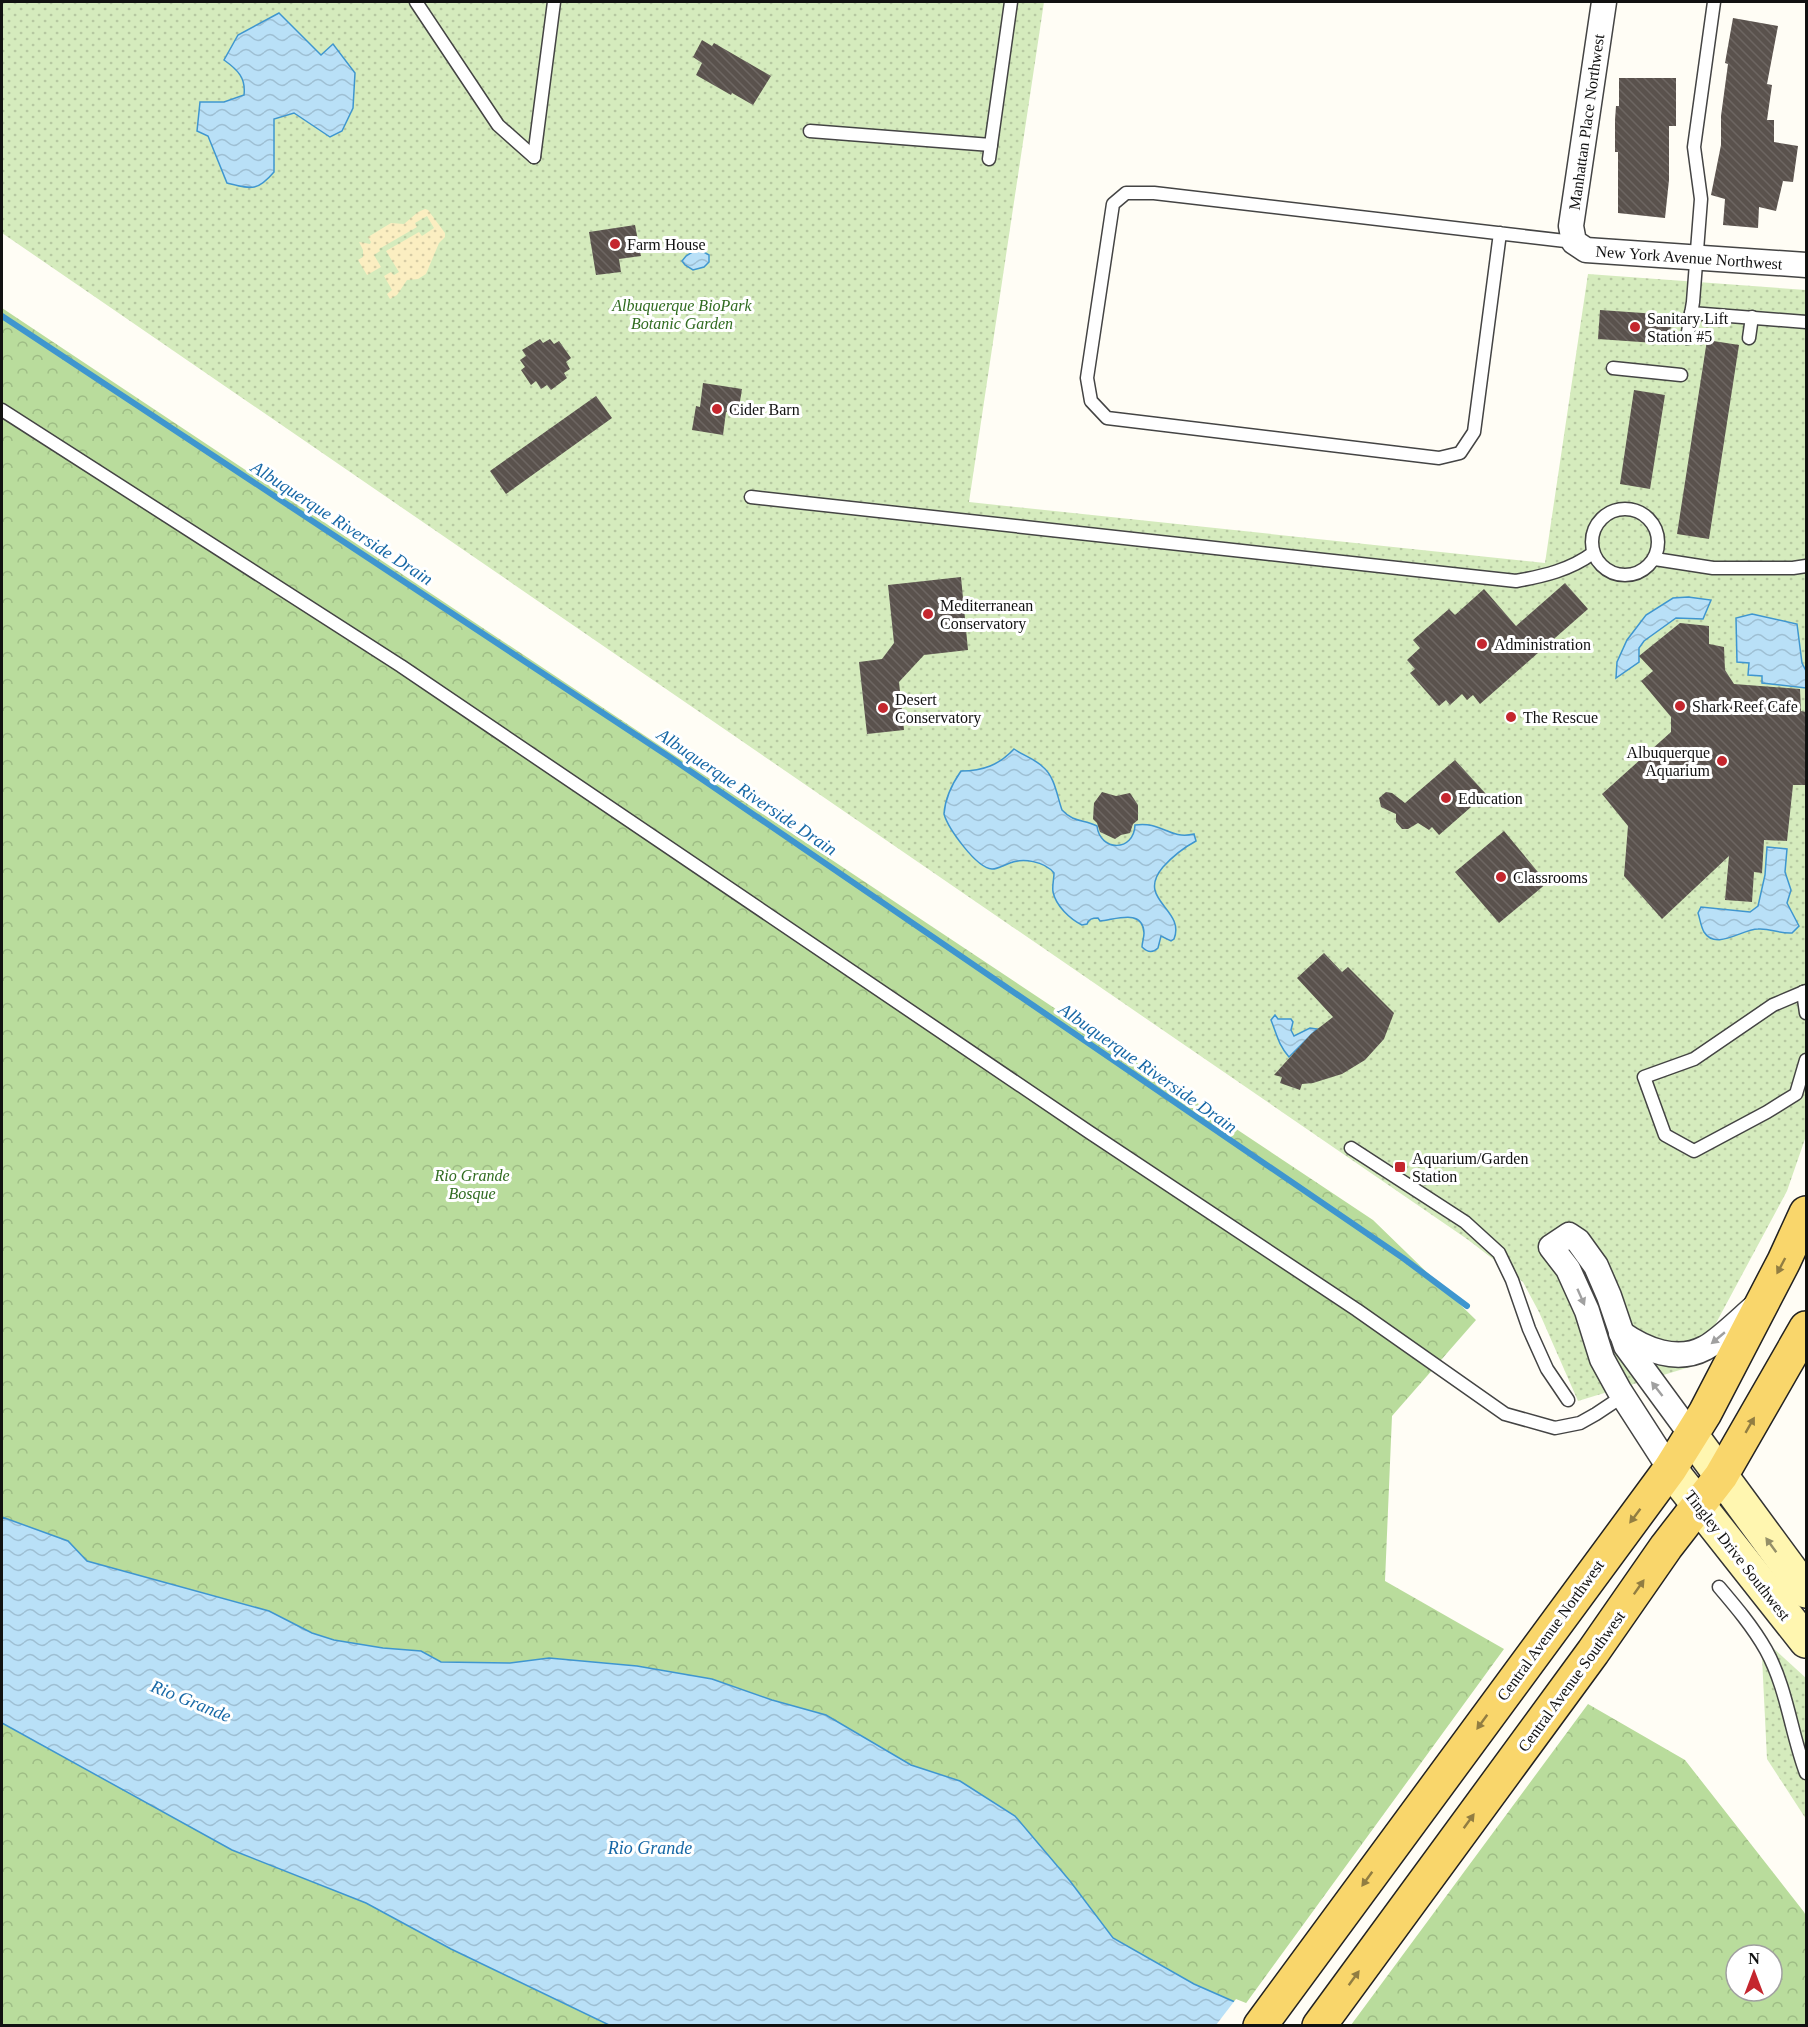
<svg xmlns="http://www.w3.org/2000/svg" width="1808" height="2027" viewBox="0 0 1808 2027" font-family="'Times New Roman',serif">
  <defs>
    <pattern id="green-dots" width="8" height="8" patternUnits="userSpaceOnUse" patternTransform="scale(1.5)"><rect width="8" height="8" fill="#d5ebbd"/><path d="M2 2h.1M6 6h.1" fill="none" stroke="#b6c8a1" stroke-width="1.8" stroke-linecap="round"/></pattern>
    <pattern id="forest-crowns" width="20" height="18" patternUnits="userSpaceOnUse" patternTransform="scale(1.5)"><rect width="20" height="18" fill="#b9dc9c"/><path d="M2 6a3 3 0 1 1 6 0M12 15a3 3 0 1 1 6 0" fill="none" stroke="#9ebc85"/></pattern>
    <pattern id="sand-dots" width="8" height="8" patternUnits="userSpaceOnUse" patternTransform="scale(1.5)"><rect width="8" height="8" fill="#fbeec1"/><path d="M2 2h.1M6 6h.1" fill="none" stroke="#d6cba5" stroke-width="1.8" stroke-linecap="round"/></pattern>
    <pattern id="water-waves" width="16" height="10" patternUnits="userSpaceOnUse" patternTransform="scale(1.5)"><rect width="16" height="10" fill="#b9e0f7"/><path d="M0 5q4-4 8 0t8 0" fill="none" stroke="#9ebfd3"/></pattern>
    <pattern id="building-back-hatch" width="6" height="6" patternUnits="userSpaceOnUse" patternTransform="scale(1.5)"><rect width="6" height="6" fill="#5a524d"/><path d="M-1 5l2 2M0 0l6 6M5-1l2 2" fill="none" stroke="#6d6662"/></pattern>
  </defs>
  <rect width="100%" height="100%" fill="#fffdf5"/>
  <g fill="url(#green-dots)">
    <path d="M2 2H1044L969 502 1545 563 1588 274 1806 290V1136L1787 1191 1693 1366 1578 1401 1539 1312 1523 1282 1467 1239 2 233Z"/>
    <path d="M1761 1637 1806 1678V1819L1767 1759Z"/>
  </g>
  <g fill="url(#forest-crowns)" fill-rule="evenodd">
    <path d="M2 308 1373 1220 1476 1320 1392 1416 1385 1581 1504 1649 1244 2006 1194 1984 1113 1938 1070 1881 1015 1816 960 1781 911 1765 826 1715 772 1700 712 1679 637 1666 549 1658 510 1663 441 1662 421 1651 383 1648 334 1640 312 1633 269 1611 87 1561 68 1541 2 1517Z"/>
    <path d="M1588 1704 1685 1760 1804 1912 1806 1916V2025H1351ZM1736 1955H1772V1991H1736Z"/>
    <path d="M2 1723 232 1850 366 1903 451 1949 609 2025H2Z"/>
  </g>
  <path fill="url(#sand-dots)" d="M425 209 428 210 445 233V237L439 243 426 274 418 279 407 280 397 295 390 299 387 294 392 290 384 276 391 272 394 275 399 272 386 251 419 232 422 236 434 228 427 216 415 223 417 227 379 249 380 251 374 255 381 267 367 275 358 260 363 257V250L359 242 370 244 371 242 368 237 391 223 404 224 418 212Z"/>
  <g fill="url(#water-waves)" stroke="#3f96cf" stroke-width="1.5">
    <path d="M279 13 321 55 333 44 355 73 353 108 342 131 330 137 294 113 274 119V172C257 192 251 189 227 183L208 136 197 131 200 102H224L244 95C246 78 238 70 224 60L238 35Z"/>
    <path d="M694 251H702L709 255V262L704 267 693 270 685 265 682 261 686 256Z"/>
    <path d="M1688 597 1711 600 1703 619 1676 618 1644 641 1639 648V662L1616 678 1617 662 1627 640 1646 615 1673 598Z"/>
    <path d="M1752 614 1797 624 1802 663 1806 671V688L1762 683V676L1748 675 1749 663 1737 662 1736 618Z"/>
    <path d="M1014 749C1024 756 1035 759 1043 767 1055 777 1057 796 1062 810 1074 823 1083 819 1097 826 1100 852 1134 852 1135 825 1162 821 1169 840 1194 834L1196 841C1183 848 1173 856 1163 867 1135 900 1186 909 1174 939L1171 941 1161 936 1158 948C1153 953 1148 953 1142 947 1142 943 1144 938 1144 933 1143 908 1115 920 1100 921L1098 918C1092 918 1089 919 1087 924L1082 925C1070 919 1056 906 1053 892 1052 886 1054 879 1054 873 1044 861 1023 858 1010 863 1004 865 998 869 992 869 976 868 948 828 944 814 945 798 952 784 961 771 983 771 999 765 1014 749Z"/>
    <path d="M1767 847 1787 849 1785 872 1791 890 1787 903 1799 926 1792 933C1780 934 1770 928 1758 929 1742 929 1716 951 1704 932 1701 927 1700 919 1698 913L1701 907 1750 912 1758 906 1765 875Z"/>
    <path d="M1275 1015 1278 1019H1291L1293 1022 1291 1030 1294 1036 1310 1028 1317 1029 1289 1057C1278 1044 1277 1035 1271 1020Z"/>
    <path d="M2 1517 68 1541 87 1561 269 1611 312 1633 334 1640 383 1648 421 1651 441 1662 510 1663 549 1658 637 1666 712 1679 772 1700 826 1715 911 1765 960 1781 1015 1816 1070 1881 1113 1938 1194 1984 1244 2006 1262 2025H609L451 1949 366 1903 232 1850 2 1723Z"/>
  </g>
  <path fill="#fffdf5" d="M1236 1999 1246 2003 1265 2026 1216 2025Z"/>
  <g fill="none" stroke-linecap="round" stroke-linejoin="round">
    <path stroke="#3f96cf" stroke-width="6" d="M2 316 671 758 1403 1258 1467 1306"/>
  </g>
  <g fill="url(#building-back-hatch)">
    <path d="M1733 18 1778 26 1767 84 1772 85 1767 120H1774V142L1798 146 1793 182 1783 181 1776 211 1759 207 1758 228 1723 225 1725 199 1711 195 1721 145V116L1728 64 1725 63Z"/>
    <path d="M702 40 712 46 714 43 771 76 753 105 732 93 731 95 696 75 702 63 693 57Z"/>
    <path d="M1619 78H1676V126H1669V180L1665 218 1618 213V152H1615V120L1616 106H1619Z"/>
    <path d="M635 225 641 256 619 259 621 272 596 275 589 232Z"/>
    <path d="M1600 310 1672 315 1669 344 1598 339Z"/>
    <path d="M540 339 543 343 550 339 554 344 559 341 571 358 566 362 570 369 564 373 567 378 551 390 547 385 541 389 536 381 531 385 521 370 525 367 520 360 526 356 522 350Z"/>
    <path d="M1707 340 1739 345 1709 539 1677 534Z"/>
    <path d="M703 383 742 389 738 414 726 412 723 435 692 430 696 406 700 407Z"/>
    <path d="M1634 390 1665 395 1650 489 1620 484Z"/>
    <path d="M596 396 612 418 506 494 490 471Z"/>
    <path d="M961 577 968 650 924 655 899 682 904 730 867 734 859 662 882 659 894 643 888 585Z"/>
    <path d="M1565 583 1588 609 1480 704 1473 695 1467 700 1462 694 1450 705 1446 700 1439 706 1410 673 1415 669 1407 660 1420 648 1413 640 1449 609 1455 615 1484 589 1516 626Z"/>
    <path d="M1680 623 1709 626V644L1724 647 1725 670 1734 684 1800 689 1801 711 1806 712V785H1793L1787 841 1764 840 1762 873 1754 872 1752 902 1725 900 1729 856 1662 919 1624 876 1628 826 1602 794 1671 732V717L1641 681 1653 671 1639 656Z"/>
    <path d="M1455 760 1486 794 1439 835 1432 827 1429 830 1418 823 1408 829H1402L1396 822V814L1381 807 1379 798 1386 792 1392 793 1405 803Z"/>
    <path d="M1102 792 1116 796 1130 793 1138 805V820L1133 824 1130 833 1121 835 1115 839 1100 832 1097 823 1093 819 1094 803Z"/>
    <path d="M1504 831 1547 883 1499 923 1455 872Z"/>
    <path d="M1324 953 1342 972 1348 967 1394 1013 1384 1039 1365 1060 1342 1074 1313 1083 1302 1084 1300 1090 1280 1083 1282 1077 1274 1075 1311 1034 1333 1017 1297 978Z"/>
  </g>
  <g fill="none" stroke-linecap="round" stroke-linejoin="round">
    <defs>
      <g id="lane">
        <path d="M416 2 498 125 534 157"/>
        <path d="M810 131 991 145"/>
        <path d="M534 157 554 2"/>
        <path d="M989 159 1011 2"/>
        <path d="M1500 233 1474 432 1460 453 1439 458 1107 418 1091 401 1087 378 1113 204 1126 193H1154L1574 242"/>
        <path d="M1691 313 1806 322"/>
        <path d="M1687 338 1693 302 1701 199 1694 147 1714 2"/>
        <path d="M1749 338 1752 317"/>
        <path d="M1613 368 1681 375"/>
        <path d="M2 410 401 666 1089 1132 1357 1310 1505 1414 1555 1428 1580 1423 1596 1414 1623 1396"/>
        <path d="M751 497 1516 581C1544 576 1570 570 1593 553"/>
        <circle cx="1625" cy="542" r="33"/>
        <path d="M1655 559 1713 568H1793L1806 566"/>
        <path d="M1806 991 1773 1005 1694 1059 1644 1077 1665 1135 1694 1151 1767 1112 1796 1094 1806 1060"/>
        <path d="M1803 992 1806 1013"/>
        <path d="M1351 1148 1465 1222 1499 1253 1512 1280 1529 1329 1547 1369 1568 1400"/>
        <path d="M1719 1587C1736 1607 1753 1627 1766 1650 1787 1688 1791 1733 1806 1773"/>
      </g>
      <g id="street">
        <path d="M1604 2 1571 226 1574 242 1586 250 1806 265"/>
        <path d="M1621 1333C1645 1350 1677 1363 1705 1348 1719 1341 1743 1317 1756 1306"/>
        <path d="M1670 1469 1619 1390 1602 1359 1587 1311 1568 1269 1551 1247 1569 1235 1578 1241 1596 1266 1609 1296 1626 1346 1692 1436"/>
      </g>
      <g id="secondary">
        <path d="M1692 1436 1806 1591"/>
        <path d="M1670 1469 1806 1641"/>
      </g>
      <g id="primary">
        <path d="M1260 2026 1670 1469 1705 1413 1784 1261 1806 1213"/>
        <path d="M1319 2026 1593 1652 1666 1547 1721 1476 1806 1328"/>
      </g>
    </defs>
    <use href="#lane" stroke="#444" stroke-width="15"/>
    <use href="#street" stroke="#444" stroke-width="27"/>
    <use href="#secondary" stroke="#333" stroke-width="36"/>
    <use href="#primary" stroke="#222" stroke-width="36"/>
    <use href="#lane" stroke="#fff" stroke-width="12"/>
    <use href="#street" stroke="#fff" stroke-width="24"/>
    <use href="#secondary" stroke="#fff6b0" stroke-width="33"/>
    <use href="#primary" stroke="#f9d66b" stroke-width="33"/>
  </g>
  <defs><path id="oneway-solid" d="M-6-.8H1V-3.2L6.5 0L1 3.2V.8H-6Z" transform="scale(1.5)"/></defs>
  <g fill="#917d42">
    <use href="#oneway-solid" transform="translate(1781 1266) rotate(118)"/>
    <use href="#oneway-solid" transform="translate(1750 1425) rotate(-60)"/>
    <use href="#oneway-solid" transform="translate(1635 1516) rotate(127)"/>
    <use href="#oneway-solid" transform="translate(1639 1587) rotate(-55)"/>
    <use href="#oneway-solid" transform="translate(1482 1722) rotate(126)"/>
    <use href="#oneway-solid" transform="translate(1469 1821) rotate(-54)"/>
    <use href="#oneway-solid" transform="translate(1367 1879) rotate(126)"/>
    <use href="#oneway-solid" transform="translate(1354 1978) rotate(-54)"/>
  </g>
  <g fill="#a0a0a0">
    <use href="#oneway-solid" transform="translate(1581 1297) rotate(66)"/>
    <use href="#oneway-solid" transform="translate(1718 1338) rotate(140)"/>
    <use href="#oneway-solid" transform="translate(1657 1389) rotate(-128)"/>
  </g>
  <use fill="#948f68" href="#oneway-solid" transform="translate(1771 1545) rotate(-126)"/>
  <g fill="#c4262e" stroke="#fff" stroke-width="2">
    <circle cx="615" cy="244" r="6"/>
    <circle cx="1635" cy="327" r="6"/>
    <circle cx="717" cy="409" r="6"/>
    <circle cx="928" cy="614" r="6"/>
    <circle cx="1482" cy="644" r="6"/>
    <circle cx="1680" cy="706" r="6"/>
    <circle cx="883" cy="708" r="6"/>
    <circle cx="1511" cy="717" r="6"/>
    <circle cx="1722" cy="761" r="6"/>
    <circle cx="1446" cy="798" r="6"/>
    <circle cx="1501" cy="877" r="6"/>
    <rect x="1394" y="1161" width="12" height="12" rx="3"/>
  </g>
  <g text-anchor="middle" stroke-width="6" stroke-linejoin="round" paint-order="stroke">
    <g font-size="16" fill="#111" stroke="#fff">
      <text transform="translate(1586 122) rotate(-82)" y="6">Manhattan Place Northwest</text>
      <text transform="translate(1689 257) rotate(4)" y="6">New York Avenue Northwest</text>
      <text transform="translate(1738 1555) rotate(52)" y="6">Tingley Drive Southwest</text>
      <text transform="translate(1550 1630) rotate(-54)" y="6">Central Avenue Northwest</text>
      <text transform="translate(1571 1681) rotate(-54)" y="6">Central Avenue Southwest</text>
    </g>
    <g font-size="16" fill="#111" stroke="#fff" text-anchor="start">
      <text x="627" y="250">Farm House</text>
      <text x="1647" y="324">Sanitary Lift<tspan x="1647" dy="18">Station #5</tspan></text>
      <text x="729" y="415">Cider Barn</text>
      <text x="940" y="611">Mediterranean<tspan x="940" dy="18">Conservatory</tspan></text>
      <text x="1494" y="650">Administration</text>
      <text x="895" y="705">Desert<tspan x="895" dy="18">Conservatory</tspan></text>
      <text x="1692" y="712">Shark Reef Cafe</text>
      <text x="1523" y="723">The Rescue</text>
      <text x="1710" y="758" text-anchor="end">Albuquerque<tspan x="1710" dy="18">Aquarium</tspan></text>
      <text x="1458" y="804">Education</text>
      <text x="1513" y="883">Classrooms</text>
      <text x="1412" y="1164">Aquarium/Garden<tspan x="1412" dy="18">Station</tspan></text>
    </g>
    <g font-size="16" font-style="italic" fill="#2f6b1f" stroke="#fff">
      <text x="682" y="311">Albuquerque BioPark<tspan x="682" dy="18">Botanic Garden</tspan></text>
      <text x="472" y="1181">Rio Grande<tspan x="472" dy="18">Bosque</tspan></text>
    </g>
    <g font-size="18" font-style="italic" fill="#1768a6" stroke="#fff">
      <text transform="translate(342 523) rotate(33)" y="6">Albuquerque Riverside Drain</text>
      <text transform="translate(747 792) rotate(34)" y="6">Albuquerque Riverside Drain</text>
      <text transform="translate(1148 1068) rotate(35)" y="6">Albuquerque Riverside Drain</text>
      <text transform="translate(191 1701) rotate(22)" y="6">Rio Grande</text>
      <text x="650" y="1854">Rio Grande</text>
    </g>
  </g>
  <rect width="1808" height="2027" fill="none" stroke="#111111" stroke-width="6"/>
  <g transform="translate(1754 1973)"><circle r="28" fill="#ffffff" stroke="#a0a0a0" stroke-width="1.5"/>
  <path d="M0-4.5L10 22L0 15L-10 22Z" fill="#c4262e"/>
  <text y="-9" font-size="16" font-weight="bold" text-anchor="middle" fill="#111111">N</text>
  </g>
</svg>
